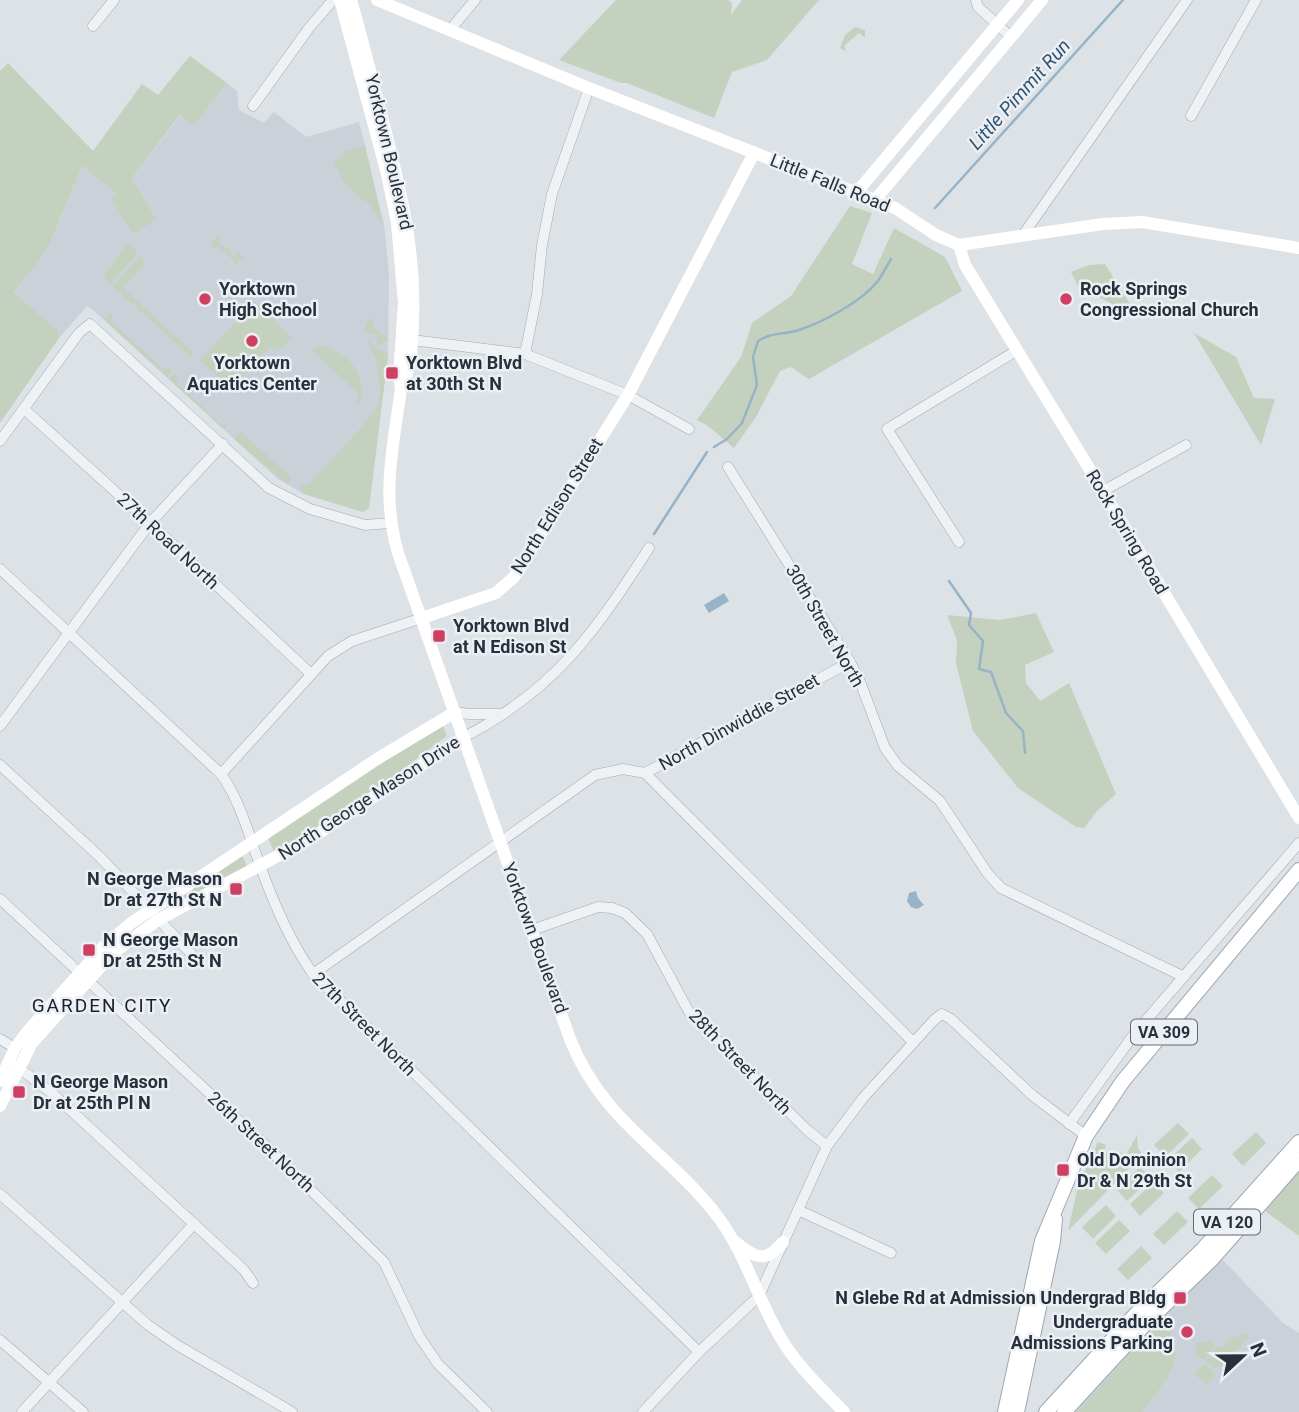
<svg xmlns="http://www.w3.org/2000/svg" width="1299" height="1412" viewBox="0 0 1299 1412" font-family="Roboto,sans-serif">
  <rect width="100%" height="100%" fill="#dde2e7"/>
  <g fill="#cbd1d9">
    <path d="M227 83 237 91 239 110 264 123 274 112 306 137 359 122 384 224 389 273 388 355 369 508 363 512 304 494 278 479 92 309 87 306 59 338 58 331 12 292 47 250 82 166 117 194 112 198 156 219 132 178 181 115 194 125Z"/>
    <path d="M1221 1258 1283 1323 1299 1333V1412H1073L1130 1348Z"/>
  </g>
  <g fill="#c4d1be">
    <path d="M616 0H728L732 3 731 15 742 0H819L767 60 732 72 714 118 627 83H621L559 60Z"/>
    <path d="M855 27 865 30V38L859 33 844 46 846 51 840 48 845 35Z"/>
    <path d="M190 56 227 83 194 125 180 115 132 178 156 219 133 234 111 198 117 194 82 166 47 250 13 292 58 331 59 338 0 423V71L8 63 93 151 142 84 158 95Z"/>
    <path d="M365 145 383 225 369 203 359 198 344 182 335 165 334 162 341 157 343 152Z"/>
    <path d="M850 206 872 213 852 264 873 274 894 228 945 257 962 291 809 379 791 367 780 371 756 417 734 448 708 426 697 420 741 357 752 323 791 296Z"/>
    <path d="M218 235 221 238 218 242 224 247 225 246 233 256 238 252 243 257 234 267 235 262 218 246 215 249 210 244Z"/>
    <path d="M128 242 138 253 111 283 103 277Z"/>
    <path d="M140 256 146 262 123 288 194 353 191 357 113 286Z"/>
    <path d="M1105 264 1135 312 1121 319 1118 315 1120 308 1078 286 1071 272 1089 265Z"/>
    <path d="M254 301 292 337 280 350H276L271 346 239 382 233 377 226 384 200 360Z"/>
    <path d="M109 314 114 316 111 321 164 370 170 367 173 369 167 377 104 319Z"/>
    <path d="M370 316 375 329 389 339 377 346V334H367L364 332Z"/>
    <path d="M1194 333 1236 357 1254 398 1275 399 1261 445Z"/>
    <path d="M365 336 374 347 388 355 369 508 363 512 304 494 300 486 304 484 308 485 367 421 378 405 380 388 376 359Z"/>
    <path d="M325 346C350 355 368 376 360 403L355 400 359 394 314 352 307 356 315 348Z"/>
    <path d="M175 373 179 377 176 382 223 426 230 422 224 429 169 379Z"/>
    <path d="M241 432 291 477 288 485 234 439Z"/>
    <path d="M1036 613 1054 652 1025 665 1026 683 1040 701 1069 683 1116 794 1098 810 1084 828 1076 827 1018 788 973 731 956 663 957 640 947 615 1000 620Z"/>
    <path d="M443 726 447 736C427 750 409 765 390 779 354 807 314 830 274 852L268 838 420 736Z"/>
    <path d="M240 857H243L247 867 171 907 169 904Z"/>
    <path d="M1178 1123 1189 1134 1165 1157 1154 1145Z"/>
    <path d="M1256 1132 1266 1143 1243 1166 1232 1154Z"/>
    <path d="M1137 1135 1138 1148 1142 1155 1068 1231 1078 1186 1098 1142 1106 1145 1104 1151 1116 1158 1120 1152 1126 1155Z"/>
    <path d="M1192 1138 1202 1149 1179 1172 1168 1160Z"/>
    <path d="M1140 1167 1151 1178 1127 1201 1116 1189Z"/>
    <path d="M1299 1169V1236L1262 1209Z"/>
    <path d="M1212 1175 1223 1186 1199 1209 1188 1198Z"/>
    <path d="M1154 1182 1164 1193 1140 1216 1130 1204Z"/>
    <path d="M1106 1205 1116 1216 1093 1239 1082 1227Z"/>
    <path d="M1177 1211 1188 1222 1164 1245 1153 1234Z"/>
    <path d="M1119 1220 1130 1231 1106 1254 1095 1243Z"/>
    <path d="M1141 1246 1152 1258 1128 1280 1117 1269Z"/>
    <path d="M1157 1324 1161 1327 1164 1325C1192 1358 1162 1384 1142 1412H1077Z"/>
    <path d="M1247 1333 1249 1335 1226 1366 1224 1364 1215 1368 1205 1362 1217 1347H1224L1227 1340Z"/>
    <path d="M1213 1341 1215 1346 1205 1360 1197 1357 1196 1343Z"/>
    <path d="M1204 1364 1214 1372 1213 1380 1206 1384 1194 1374Z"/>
  </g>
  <g fill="#97b3c7">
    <path d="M724 593 729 601 709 613 704 605Z"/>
    <path d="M916 891 918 898 924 905 917 909 911 907 907 901 909 893Z"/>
  </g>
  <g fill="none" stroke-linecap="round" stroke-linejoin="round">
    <g stroke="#97b3c7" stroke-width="2.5">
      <path d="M935 208 1123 0"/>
      <path d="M714 447 727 439 742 423 757 385 753 357 758 341C772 332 783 335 799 330 823 322 861 302 877 282 882 276 886 267 891 259"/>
      <path d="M654 534 707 452"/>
      <path d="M949 581 971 613 969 625 983 641 979 669 991 672 1006 713 1023 731 1025 753"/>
    </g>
    <defs>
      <g id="street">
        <path d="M976 0 978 7 1011 37"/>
        <path d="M93 26 114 0"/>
        <path d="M450 30 475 0"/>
        <path d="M253 106 309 28 333 0"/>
        <path d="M1191 116 1256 0"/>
        <path d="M1023 235 1187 0"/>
        <path d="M412 340 525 354 628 395 689 429"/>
        <path d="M525 354 537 294 542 245 552 194 589 88"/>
        <path d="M24 409 150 523 311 674"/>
        <path d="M0 441 79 333 90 324 269 488 310 509 365 525 390 523"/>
        <path d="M728 467 850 662 859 679 885 748 898 766 940 801 988 874 1001 888 1184 977"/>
        <path d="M1103 491 1186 445"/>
        <path d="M959 542 887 429 1016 351"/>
        <path d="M0 569 221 774C241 802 249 836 261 868 274 904 291 943 313 974L699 1352"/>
        <path d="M455 712 469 714H499"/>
        <path d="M0 726 150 523 223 444"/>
        <path d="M464 737C555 690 595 632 649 548"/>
        <path d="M0 765 100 857 196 959"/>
        <path d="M645 773 912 1041"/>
        <path d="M221 774 328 656 352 641 422 618"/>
        <path d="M0 899 263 1143 384 1262 419 1336 438 1364 487 1412"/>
        <path d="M532 930 598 907 612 908 625 913 647 934 689 1012 806 1129 827 1146"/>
        <path d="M313 974 595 775 623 769 645 773 850 662"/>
        <path d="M0 1039 15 1048"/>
        <path d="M14 1064 53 1094 244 1270 253 1283"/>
        <path d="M1069 1124 1135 1033 1299 843"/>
        <path d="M0 1194 148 1325 177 1345 292 1412"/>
        <path d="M798 1210 891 1253"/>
        <path d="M0 1340 83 1412"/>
        <path d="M22 1412 194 1224"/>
        <path d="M643 1412 699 1352 759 1296 827 1146 863 1098 934 1020 942 1014 951 1019 1032 1095 1086 1136"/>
      </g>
      <g id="primary">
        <path d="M1005 1412 1042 1241 1086 1136 1123 1081 1299 870"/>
        <path d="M1017 1412 1053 1241 1055 1219"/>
        <path d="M1046 1412 1135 1315 1203 1249 1299 1142"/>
        <path d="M1064 1412 1144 1325 1213 1258 1299 1160"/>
      </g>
    </defs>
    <use href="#street" stroke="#a2a9b1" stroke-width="11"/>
    <use href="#primary" stroke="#9ca7b2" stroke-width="16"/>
    <use href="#street" stroke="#eff2f5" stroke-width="10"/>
    <g stroke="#fff" stroke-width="12">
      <path d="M340 0 387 174 397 223 404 303 399 376 401 389"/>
      <path d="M351 0C363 41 373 83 384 125 401 192 416 251 413 321 412 344 412 368 401 389 393 447 381 494 398 553L570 1039C603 1123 668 1151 718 1217 745 1253 757 1297 779 1335 796 1365 821 1388 844 1412"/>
      <path d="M377 0 589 88 875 200 895 208 936 235 959 245 1103 224 1142 222 1299 248"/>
      <path d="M857 192 1018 0"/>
      <path d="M875 200 1042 0"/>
      <path d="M959 245 965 265 1103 491 1299 818"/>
      <path d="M422 618 496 593 514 577 628 395 754 153"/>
      <path d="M0 1081 15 1048 27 1032 103 947 131 923 377 759 455 712"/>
      <path d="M0 1106 32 1043 113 953 158 920 313 837 464 737"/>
      <path d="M737 1243C756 1259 766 1263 783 1242"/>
    </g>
    <use href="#primary" stroke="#fff" stroke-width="14"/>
  </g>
  <g fill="#ce3f62" stroke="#ecf0f4" stroke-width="2.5">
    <circle cx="205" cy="299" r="7"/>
    <circle cx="1066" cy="299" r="7"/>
    <circle cx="252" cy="341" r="7"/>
    <rect x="385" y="366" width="14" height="14" rx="3.5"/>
    <rect x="432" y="629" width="14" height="14" rx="3.5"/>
    <rect x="229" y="882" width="14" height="14" rx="3.5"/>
    <rect x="82" y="943" width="14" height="14" rx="3.5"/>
    <rect x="12" y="1085" width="14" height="14" rx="3.5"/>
    <rect x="1056" y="1163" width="14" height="14" rx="3.5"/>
    <rect x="1173" y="1291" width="14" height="14" rx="3.5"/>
    <circle cx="1187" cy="1332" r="7"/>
  </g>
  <g text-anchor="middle" stroke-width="5" stroke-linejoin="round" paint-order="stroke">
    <g fill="#ecf0f4" stroke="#616a74" stroke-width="2">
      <rect x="1131" y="1019.5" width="66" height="25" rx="5"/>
      <rect x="1194" y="1209.5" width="66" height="25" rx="5"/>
    </g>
    <g font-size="16" font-weight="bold" fill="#26313d">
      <text x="1164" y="1038">VA 309</text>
      <text x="1227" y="1228">VA 120</text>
    </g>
    <g font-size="18" fill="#26313d" stroke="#ecf0f4">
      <text transform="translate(389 152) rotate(77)" y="6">Yorktown Boulevard</text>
      <text transform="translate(830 183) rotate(22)" y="6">Little Falls Road</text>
      <text transform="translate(557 506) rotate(-58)" y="6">North Edison Street</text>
      <text transform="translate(1127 532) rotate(59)" y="6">Rock Spring Road</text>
      <text transform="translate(168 541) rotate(43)" y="6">27th Road North</text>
      <text transform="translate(825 626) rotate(60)" y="6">30th Street North</text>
      <text transform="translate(739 722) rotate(-29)" y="6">North Dinwiddie Street</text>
      <text transform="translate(369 798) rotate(-33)" y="6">North George Mason Drive</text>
      <text transform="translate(535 938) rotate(70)" y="6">Yorktown Boulevard</text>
      <text transform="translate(364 1024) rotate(45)" y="6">27th Street North</text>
      <text transform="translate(740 1062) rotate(46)" y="6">28th Street North</text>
      <text transform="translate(261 1142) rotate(43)" y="6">26th Street North</text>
    </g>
    <g font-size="18" font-weight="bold" fill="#26313d" stroke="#ecf0f4" text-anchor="start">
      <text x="219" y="295">Yorktown<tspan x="219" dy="21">High School</tspan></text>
      <text x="1080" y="295">Rock Springs<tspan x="1080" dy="21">Congressional Church</tspan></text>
      <text x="252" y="369" text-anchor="middle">Yorktown<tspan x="252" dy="21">Aquatics Center</tspan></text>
      <text x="406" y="369">Yorktown Blvd<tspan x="406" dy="21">at 30th St N</tspan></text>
      <text x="453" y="632">Yorktown Blvd<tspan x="453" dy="21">at N Edison St</tspan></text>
      <text x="222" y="885" text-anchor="end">N George Mason<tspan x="222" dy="21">Dr at 27th St N</tspan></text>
      <text x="103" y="946">N George Mason<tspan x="103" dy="21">Dr at 25th St N</tspan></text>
      <text x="33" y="1088">N George Mason<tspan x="33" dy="21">Dr at 25th Pl N</tspan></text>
      <text x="1077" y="1166">Old Dominion<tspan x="1077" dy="21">Dr &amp; N 29th St</tspan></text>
      <text x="1166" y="1304" text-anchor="end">N Glebe Rd at Admission Undergrad Bldg</text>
      <text x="1173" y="1328" text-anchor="end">Undergraduate<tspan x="1173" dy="21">Admissions Parking</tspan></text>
    </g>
    <g font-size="19" font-style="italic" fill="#305371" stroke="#ecf0f4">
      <text transform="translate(1019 94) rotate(-48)" y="7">Little Pimmit Run</text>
    </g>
    <g font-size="19" letter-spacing="2" fill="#19222e" stroke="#ecf0f4">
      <text x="102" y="1012">GARDEN CITY</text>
    </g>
  </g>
  <g transform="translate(1243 1356) rotate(68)" stroke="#ecf0f4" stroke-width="5" paint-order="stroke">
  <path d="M0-5L12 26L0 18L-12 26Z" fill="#26313d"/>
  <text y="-10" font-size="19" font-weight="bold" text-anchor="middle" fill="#26313d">N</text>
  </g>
</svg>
